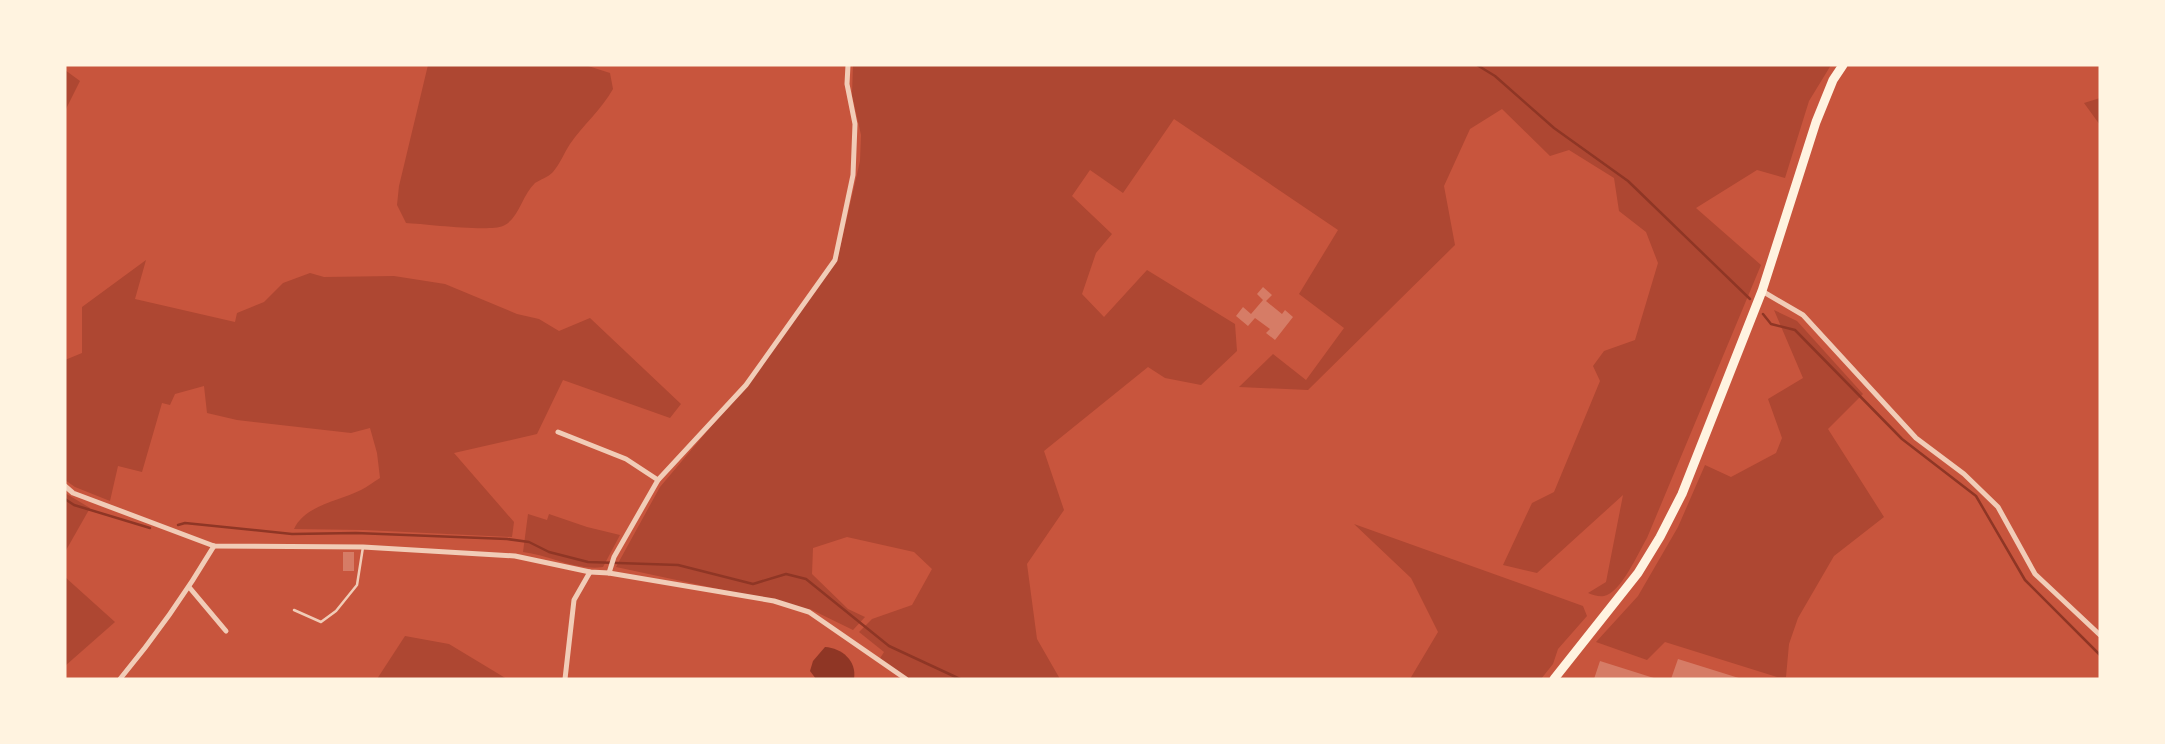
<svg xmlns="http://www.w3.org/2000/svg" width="2165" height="744" viewBox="0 0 2165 744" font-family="Rubik,sans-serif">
  <rect width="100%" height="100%" fill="#c8553d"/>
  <g fill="#ae4732">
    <path d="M428 65H585L610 73 613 89C602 109 583 125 570 144 564 153 560 164 553 172 547 178 541 179 535 183 522 195 519 219 503 226 489 232 425 224 406 223L397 205 399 186Z"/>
    <path d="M853 65H1831L1809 101 1785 178 1757 170 1696 208 1761 265 1647 538C1638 553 1621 593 1604 596 1599 597 1593 595 1588 593L1606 582 1623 495 1537 573 1503 565 1532 503 1554 492 1600 381 1593 366 1604 351 1635 340 1658 263 1646 232 1619 211 1614 178 1569 150 1550 156 1502 109 1470 129 1444 186 1455 245 1308 390 1239 387 1273 354 1306 380 1344 328 1299 294 1338 230 1174 119 1123 193 1090 170 1072 196 1112 234 1096 253 1082 294 1104 317 1147 270 1235 324 1237 351 1201 385 1165 378 1148 367 1044 451 1064 510 1027 564 1037 639 1060 679H906L879 660 884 652 859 632 872 619 912 605 932 569 914 552 847 537 813 548 812 574 848 609 865 617 853 630 810 609 809 612 774 601 616 567 660 487 746 385 837 261 860 161 861 135 852 95Z"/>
    <path d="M65 70 80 81 65 111Z"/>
    <path d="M2100 98V125L2084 103Z"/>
    <path d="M146 260 135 299 235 322 237 313 264 302 283 283 310 273 324 277 394 276 445 284 517 314 539 319 559 331 590 318 681 404 670 418 563 380 537 434 454 453 514 522 512 537 364 530 294 529C305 505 339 501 361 490 367 487 373 482 380 478L377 453 370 428 351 433 237 420 207 413 204 386 175 394 170 405 162 403 142 472 118 466 110 501 75 487 65 480V360L82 353V307Z"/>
    <path d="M1774 310 1797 321 1863 394 1828 429 1884 517 1834 556 1798 618 1789 644 1786 677H1777L1665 642 1647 660 1596 642 1638 596 1678 527 1705 465 1731 477 1776 453 1782 438 1768 399 1803 378Z"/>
    <path d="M65 493 90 508 65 552Z"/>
    <path d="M528 514 547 520 549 514 587 527 620 535 603 567C576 571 549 555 523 552Z"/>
    <path d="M1354 524 1583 606 1587 616 1558 649 1553 664 1541 679H1410L1438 632 1411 578Z"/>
    <path d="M65 577 115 622 65 666Z"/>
    <path d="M405 636 449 644 507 679H377Z"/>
  </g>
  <path fill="#8f3625" d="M825 647C842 648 857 661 854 679H816L810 671 813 661Z"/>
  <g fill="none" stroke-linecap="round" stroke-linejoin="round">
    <g stroke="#8f3625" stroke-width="2.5">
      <path d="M1477 65 1495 76 1554 128 1628 181 1750 299"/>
      <path d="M1763 314 1771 324 1795 330 1902 439 1976 496 2025 580 2100 655"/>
      <path d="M65 499 74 505 150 528"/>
      <path d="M178 525 185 523 292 534 356 533 507 539 529 542 549 552 588 562 678 565 753 584 786 574 806 579 889 646 960 679"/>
    </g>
  </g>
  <g fill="#d67c66">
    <path d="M1263 287 1272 295 1266 301 1282 314 1285 310 1293 317 1275 340 1266 333 1270 329 1255 318 1248 326 1236 316 1243 307 1251 314 1263 300 1257 294Z"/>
    <rect x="343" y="552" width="11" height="19"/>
    <path d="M1678 659 1742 679H1671Z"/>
    <path d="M1600 661 1657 679H1594Z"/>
  </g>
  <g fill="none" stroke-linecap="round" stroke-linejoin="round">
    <path stroke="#f1ccb7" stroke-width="2.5" d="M294 610 321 622 336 611 357 585 363 547"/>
    <g stroke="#f1ccb7" stroke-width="5">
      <path d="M1762 291 1803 315 1916 438 1964 474 1998 507 2035 574 2100 635"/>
      <path d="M558 432 626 459 658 480"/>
      <path d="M65 486 73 493 214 546 363 547 515 556 590 572 609 573 774 601 809 612 906 679"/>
      <path d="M609 573 614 557 658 480 746 385 835 260 853 175 855 124 847 84 848 65"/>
      <path d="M189 587 226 631"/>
      <path d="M120 679C155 637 186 593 214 546"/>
      <path d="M565 679 574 600 590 572"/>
    </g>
    <path stroke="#fff3e0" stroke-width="9" d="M1554 679 1638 573 1660 537 1682 494 1762 291 1816 122 1833 80 1843 65"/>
  </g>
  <rect width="2165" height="744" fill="none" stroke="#fff3e0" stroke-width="133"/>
</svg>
